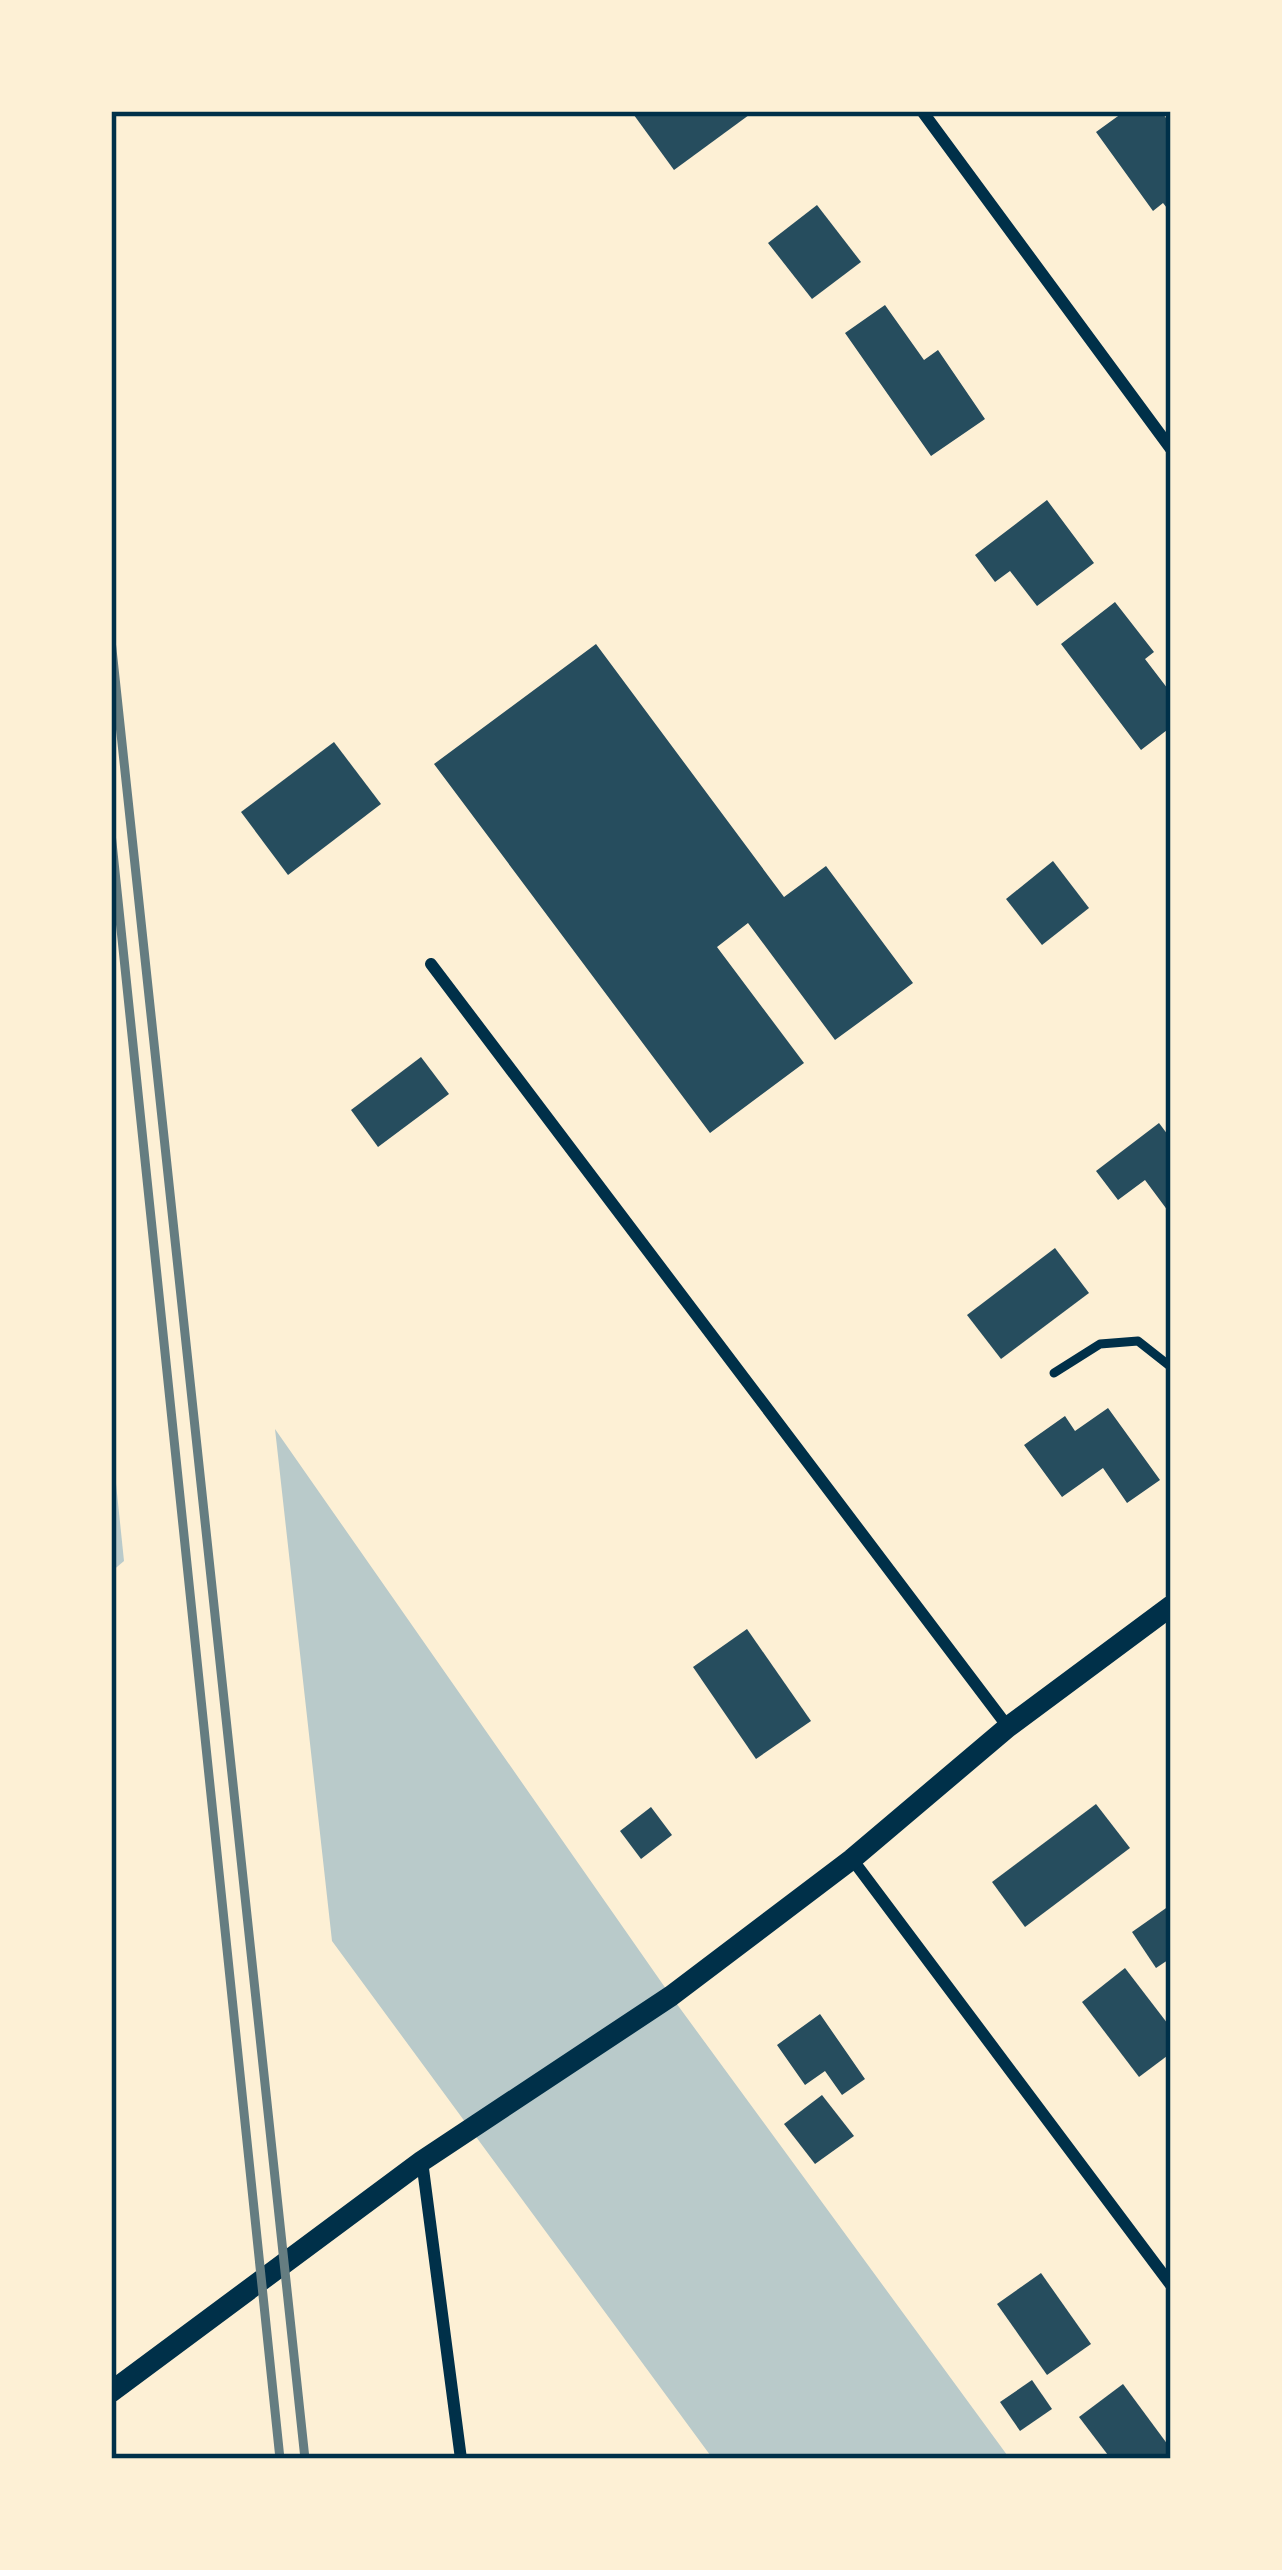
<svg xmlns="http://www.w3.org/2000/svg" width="1282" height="2570" viewBox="0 0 1282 2570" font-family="Lato,sans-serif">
  <rect width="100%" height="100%" fill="#fdf0d5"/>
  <g fill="#b9caca">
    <path d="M275 1429 671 1996 1010 2459H713L332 1941Z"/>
    <path d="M111 1435 124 1561 111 1572Z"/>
  </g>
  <g fill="#264d5e">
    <path d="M631 111H746L749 115 674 170Z"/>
    <path d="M1125 111H1161L1171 125V213L1163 203 1153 211 1096 132Z"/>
    <path d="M817 205 861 262 812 299 768 243Z"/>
    <path d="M885 305 924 360 938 350 985 419 931 456 845 333Z"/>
    <path d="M1047 500 1094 563 1037 606 1010 571 995 582 975 555Z"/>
    <path d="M1115 602 1154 652 1145 659 1171 693V727L1141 750 1061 644Z"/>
    <path d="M596 644 784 897 826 866 913 983 835 1040 748 923 717 947 804 1063 710 1133 434 764Z"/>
    <path d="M334 742 381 804 288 875 241 812Z"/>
    <path d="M1053 861 1089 908 1042 945 1006 899Z"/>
    <path d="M421 1057 449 1094 378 1147 351 1110Z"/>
    <path d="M1159 1123 1171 1139V1215L1145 1180 1118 1200 1096 1171Z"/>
    <path d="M1055 1248 1089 1293 1001 1359 967 1315Z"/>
    <path d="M1108 1408 1160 1480 1127 1503 1103 1468 1062 1497 1024 1445 1065 1416 1075 1431Z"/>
    <path d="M747 1629 811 1721 756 1759 693 1667Z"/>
    <path d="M1096 1804 1130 1848 1025 1927 992 1882Z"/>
    <path d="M651 1807 672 1835 641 1859 620 1831Z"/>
    <path d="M1169 1906 1171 1958 1156 1968 1132 1932Z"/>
    <path d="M1125 1968 1171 2028V2053L1139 2077 1082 2002Z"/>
    <path d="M820 2014 865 2079 842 2095 825 2071 805 2085 777 2045Z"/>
    <path d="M822 2095 854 2136 815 2164 784 2124Z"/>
    <path d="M1041 2273 1091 2344 1047 2375 997 2304Z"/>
    <path d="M1032 2380 1052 2409 1020 2431 1000 2402Z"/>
    <path d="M1123 2384 1171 2449 1168 2459H1111L1079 2417Z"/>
  </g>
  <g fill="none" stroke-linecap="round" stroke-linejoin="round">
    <path stroke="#003049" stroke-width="9" d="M1054 1373 1100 1344 1138 1341 1171 1367"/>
    <g stroke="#003049" stroke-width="12">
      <path d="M922 111 1171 449"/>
      <path d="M431 964 1008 1727"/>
      <path d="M852 1859 1171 2285"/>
      <path d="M422 2161 461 2459"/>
    </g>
    <path stroke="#003049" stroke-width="21" d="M111 2392 422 2161 671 1996 852 1859 1008 1727 1171 1606"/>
    <g stroke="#657d81" stroke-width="9">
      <path d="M111 640 305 2459"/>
      <path d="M111 833 280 2459"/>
    </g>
  </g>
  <rect width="1282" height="2570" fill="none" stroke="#fdf0d5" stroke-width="228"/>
  <rect x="114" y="114" width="1054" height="2342" fill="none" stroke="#003049" stroke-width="4.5"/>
</svg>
